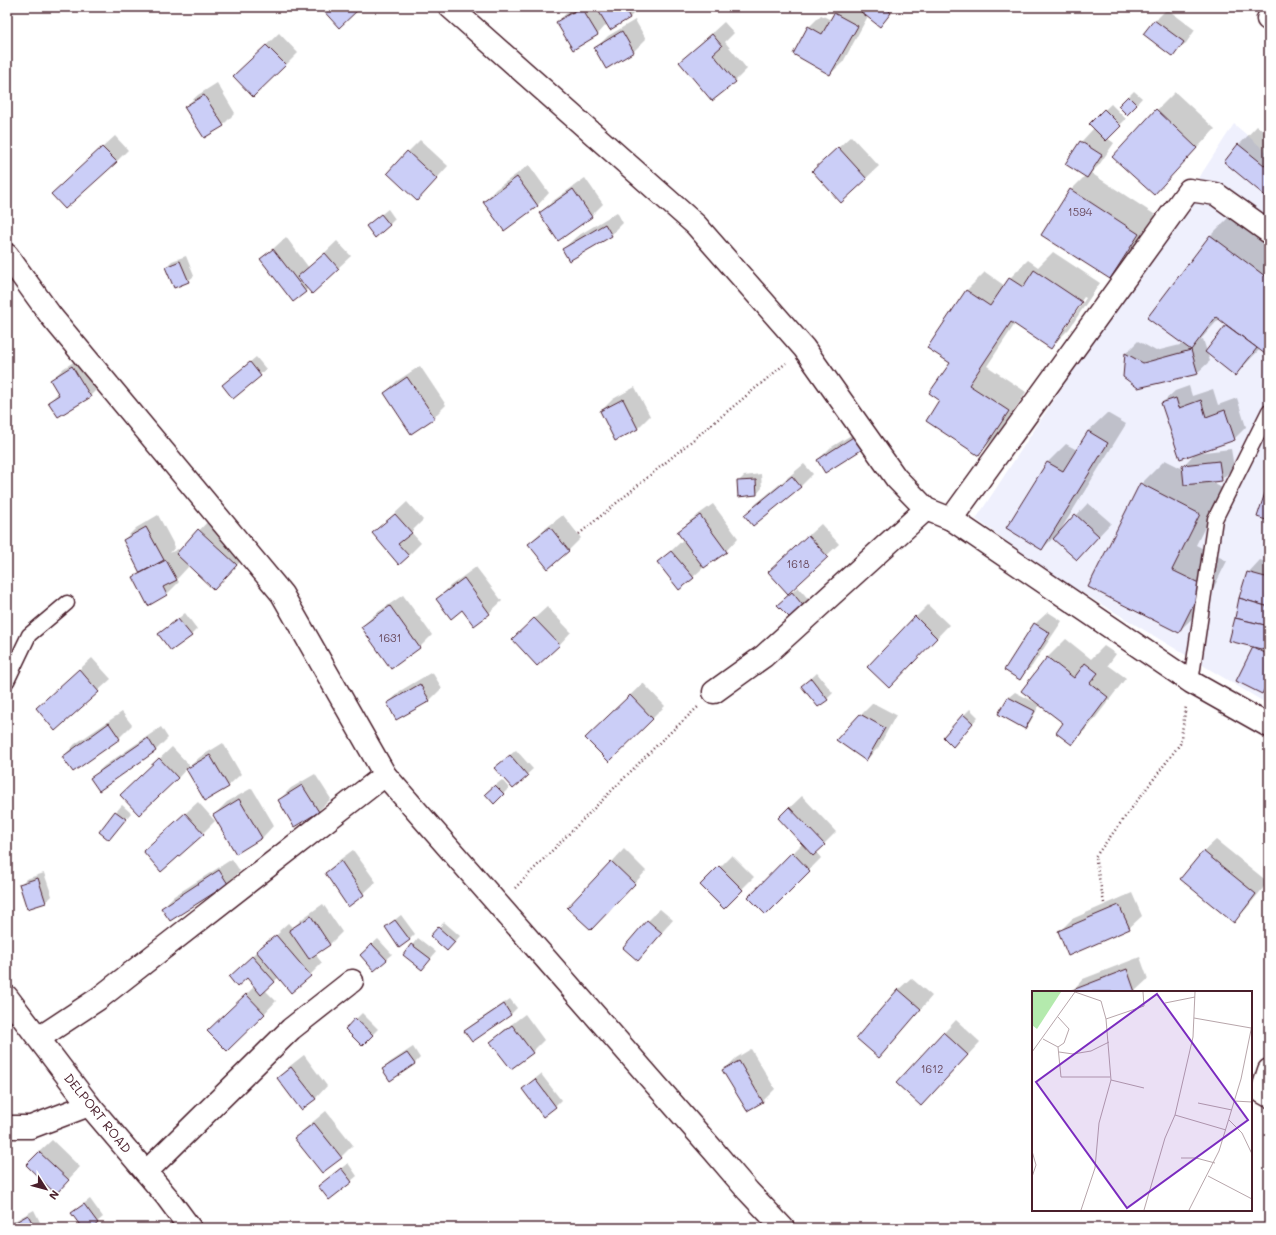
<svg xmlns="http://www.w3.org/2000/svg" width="1276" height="1235" viewBox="0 0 1276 1235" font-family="Mali,sans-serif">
  <rect width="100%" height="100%" fill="#fff"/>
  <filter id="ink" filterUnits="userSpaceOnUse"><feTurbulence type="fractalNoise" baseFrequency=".025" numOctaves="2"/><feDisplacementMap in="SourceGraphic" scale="8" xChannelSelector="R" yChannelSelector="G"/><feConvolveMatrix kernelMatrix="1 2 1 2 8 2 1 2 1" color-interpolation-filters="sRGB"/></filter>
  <g filter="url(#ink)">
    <path fill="#eff0fd" d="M1234 124 1269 154V705L1056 577 976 519Z"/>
    <g fill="#0003" fill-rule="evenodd">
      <path d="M575 7H640L630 17 610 29 607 24 598 34 573 49 557 22 570 10Z"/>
      <path d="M841 7H859L864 10 867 7H896L885 20 868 16 843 62 830 74 809 27 821 15 831 20 835 13Z"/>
      <path d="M1167 9 1195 30 1186 43 1173 55 1155 21Z"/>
      <path d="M635 20 646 39 634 51 607 67 595 49 608 36Z"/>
      <path d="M724 22 734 33 725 42 747 69 735 81 712 100 680 62Z"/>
      <path d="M279 33 298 53 286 65 247 64Z"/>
      <path d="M217 83 235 113 223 125 185 107 198 95Z"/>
      <path d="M1134 91 1142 98 1133 108 1128 97Z"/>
      <path d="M1175 92 1215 129 1154 194 1157 110Z"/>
      <path d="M1111 104 1126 119 1107 138 1114 143 1099 165 1091 173 1157 216 1128 260 1110 278 1071 190 1085 176 1081 142 1094 128 1090 124Z"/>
      <path d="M1257 126 1269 136V198L1239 145Z"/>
      <path d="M115 136 128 150 116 162 65 182Z"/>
      <path d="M851 136 879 166 841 202 826 159Z"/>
      <path d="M420 140 448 166 429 187 408 152Z"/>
      <path d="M529 165 549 193 537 206 484 202 496 189Z"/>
      <path d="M585 178 603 204 591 216 540 213 553 201Z"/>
      <path d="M388 209 395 219 389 225 367 226Z"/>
      <path d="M1235 211 1269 236V356L1260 349 1235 375 1207 353 1210 361 1197 373 1124 376 1126 353 1138 341 1156 351 1184 344 1149 317 1211 235ZM1219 319 1228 325 1207 352 1203 339 1200 340Z"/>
      <path d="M617 212 623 223 611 235 563 249 576 237Z"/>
      <path d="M286 237 309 268 337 241 351 256 312 292 308 288 305 291 262 259Z"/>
      <path d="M1053 252 1100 283 1069 329 1050 348 1015 324 987 366 1026 392 997 436 979 454 941 400 951 363 966 291 985 272 1005 286 1010 278 1028 260 1038 267ZM1084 297 1086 298 1066 328H1063Z"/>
      <path d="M186 256 194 276 188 281 166 267 172 261Z"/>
      <path d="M85 355 102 384 90 396 49 402 59 392 51 380 64 368Z"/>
      <path d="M256 357 266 369 233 397 223 385Z"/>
      <path d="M420 366 446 405 434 417 385 393 397 381Z"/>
      <path d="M1189 386 1192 396 1213 389 1218 405 1237 398 1246 427 1234 439 1162 403 1175 391Z"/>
      <path d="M635 387 650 416 638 428 601 411 613 399Z"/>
      <path d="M1107 413 1126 424 1060 531 1061 532 1088 503 1111 523 1077 559 1053 538 1042 549 1008 528 1048 462 1066 444 1077 450 1088 431Z"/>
      <path d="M871 423 878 434 818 460 830 448Z"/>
      <path d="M1231 449 1234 467 1221 480 1209 481 1224 489 1196 545 1227 561 1204 607 1179 631 1141 484 1165 460 1183 469V466L1195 453Z"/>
      <path d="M804 464 813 474 800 487 745 515 757 503Z"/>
      <path d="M761 474 762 488 757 494 738 482 744 476Z"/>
      <path d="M407 502 423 520 411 532 421 543 408 556 373 534Z"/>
      <path d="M713 504 738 538 726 551 704 567 693 577 658 563 684 539 679 532 691 520Z"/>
      <path d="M158 515 175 547 170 553 178 549 180 551 211 518 249 552 227 576 186 563 188 567 177 579 179 582 166 595 134 578 141 571 124 540 136 528Z"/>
      <path d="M563 515 581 538 568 551 529 544 541 532Z"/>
      <path d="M821 524 839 544 788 592 782 559Z"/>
      <path d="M1260 560 1269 563V685L1262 692 1237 681 1254 647 1248 573Z"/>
      <path d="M476 567 502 601 489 613 474 625 462 609 438 599 450 586Z"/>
      <path d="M798 587 810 601 805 607 785 599Z"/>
      <path d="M403 595 432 635 419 648 362 627 374 615Z"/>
      <path d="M928 605 949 625 901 675 916 617Z"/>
      <path d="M547 607 571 632 559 645 525 627Z"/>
      <path d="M1048 612 1062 621 1032 666 1020 678 1035 624Z"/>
      <path d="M185 613 197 629 191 635 159 634Z"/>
      <path d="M1066 639 1091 659 1104 646 1116 654 1108 665 1126 678 1090 725 1072 743 1065 723 1040 704 1030 722 1024 728 1000 714 1009 697 1015 692 1038 704 1047 658Z"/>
      <path d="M92 658 111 679 56 729 37 708Z"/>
      <path d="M432 672 442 688 430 700 397 719 388 704 400 691Z"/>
      <path d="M817 673 833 693 827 699 803 686Z"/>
      <path d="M643 683 665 706 652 719 599 725Z"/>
      <path d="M873 703 896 715 878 748 866 760 861 715Z"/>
      <path d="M970 709 978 717 959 739 964 715Z"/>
      <path d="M122 712 132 725 119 738 73 770 63 757 75 744Z"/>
      <path d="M161 727 168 738 156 750 99 789 92 778 104 766Z"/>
      <path d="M223 743 241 774 228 786 206 800 187 768 178 778 134 783 172 747 190 766 200 757Z"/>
      <path d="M516 750 533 769 513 787 502 762Z"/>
      <path d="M315 774 331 799 318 811 279 800 291 788Z"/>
      <path d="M502 780 509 788 503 794 492 788Z"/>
      <path d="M252 788 274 825 262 838 214 815 227 802Z"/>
      <path d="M802 796 836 832 816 852 821 858 766 914 749 897 803 843 779 818Z"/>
      <path d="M198 802 215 821 203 833 144 851Z"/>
      <path d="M122 805 131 813 109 839 100 831Z"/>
      <path d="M1216 840 1268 882 1246 909 1233 921 1203 852Z"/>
      <path d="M624 849 646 871 603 917 612 862Z"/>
      <path d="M353 850 376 882 363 894 326 873 338 861Z"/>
      <path d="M732 855 754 877 724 907 702 885Z"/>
      <path d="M232 859 240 871 227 883 170 920 162 908 174 896Z"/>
      <path d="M44 873 52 896 46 902 28 908 20 885 26 879Z"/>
      <path d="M1132 893 1142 916 1129 928 1059 932 1072 919Z"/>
      <path d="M323 904 342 932 330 944 315 954 322 963 310 975 279 977 265 990 276 1001 264 1014 221 1019 255 986 242 965 269 940V942L280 932 279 931 288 923 293 928 303 918Z"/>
      <path d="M660 909 673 920 638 959 648 921Z"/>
      <path d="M401 915 415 934 409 940 386 927Z"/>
      <path d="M444 922 460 936 453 944 439 928Z"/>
      <path d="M418 938 436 952 422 969 404 955Z"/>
      <path d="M378 939 392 954 386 959 367 949Z"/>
      <path d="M1140 957 1148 979 1135 991 1132 992H1071L1083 979Z"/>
      <path d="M911 978 932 996 891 1044 879 1056 898 990Z"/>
      <path d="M510 999 517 1008 511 1014 472 1040 466 1031 472 1025Z"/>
      <path d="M362 1013 378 1029 362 1045 346 1029Z"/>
      <path d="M525 1014 544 1040 532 1052 492 1042 504 1030Z"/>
      <path d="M956 1020 980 1042 933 1093 897 1083Z"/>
      <path d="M413 1047 420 1058 414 1064 384 1069 389 1063Z"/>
      <path d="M751 1049 775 1089 763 1101 747 1110 723 1071 736 1058Z"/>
      <path d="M304 1055 327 1086 315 1099 278 1078 290 1066Z"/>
      <path d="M541 1074 561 1100 555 1106 523 1089Z"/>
      <path d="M326 1111 353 1145 341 1157 296 1138 308 1126Z"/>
      <path d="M52 1140 80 1167 68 1180 39 1152Z"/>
      <path d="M348 1163 357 1176 351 1181 319 1186Z"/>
      <path d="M90 1199 103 1217 90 1228H83L72 1213Z"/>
      <path d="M34 1210 40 1222 34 1228H7V1225Z"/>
      <path d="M924 1225 927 1228H921Z"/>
    </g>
    <g fill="#cbcef7" stroke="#4a1f2b">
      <path d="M320 7H359L360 8 339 28Z"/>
      <path d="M581 7 598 35 573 50 556 22Z"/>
      <path d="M596 7H624L630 18 610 30Z"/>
      <path d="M865 7H885L891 13 880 27 861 12Z"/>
      <path d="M834 13 858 26 830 75 793 54 808 26 822 34Z"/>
      <path d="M1154 20 1184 42 1173 57 1143 34Z"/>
      <path d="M622 31 634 52 606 69 594 48Z"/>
      <path d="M712 34 722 46 713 54 736 82 712 101 679 62Z"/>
      <path d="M266 45 286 65 253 97 233 76Z"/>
      <path d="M204 95 224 126 204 138 184 107Z"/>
      <path d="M1128 96 1137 105 1127 115 1118 106Z"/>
      <path d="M1104 109 1121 126 1106 141 1089 124Z"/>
      <path d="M1156 109 1197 148 1154 195 1112 157Z"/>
      <path d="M1080 141 1102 155 1087 178 1065 164Z"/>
      <path d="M1238 144 1269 169V199L1224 162Z"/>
      <path d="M102 147 117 162 65 209 51 194Z"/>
      <path d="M838 147 867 179 841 203 812 171Z"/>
      <path d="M407 151 437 179 417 201 387 173Z"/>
      <path d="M517 177 538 206 504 231 483 202Z"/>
      <path d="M573 189 592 217 558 241 539 213Z"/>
      <path d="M1070 189 1139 234 1110 279 1041 235Z"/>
      <path d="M381 214 390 225 375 238 366 226Z"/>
      <path d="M605 224 612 236 569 261 562 249Z"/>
      <path d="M1210 235 1269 279V357L1216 317 1191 350 1147 318Z"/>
      <path d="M273 249 306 292 293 302 260 259Z"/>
      <path d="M325 253 339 269 312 294 297 277Z"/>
      <path d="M180 261 189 282 174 288 165 267Z"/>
      <path d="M1034 270 1082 302 1051 349 1011 322 969 385 1009 411 979 456 926 421 939 400 929 393 950 363 927 348 966 290 990 306 1009 278 1023 287Z"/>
      <path d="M1226 325 1257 348 1235 376 1205 352Z"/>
      <path d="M1191 350 1198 374 1138 388 1123 377 1125 353 1143 363Z"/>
      <path d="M250 362 261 376 233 399 222 385Z"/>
      <path d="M72 366 91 397 58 417 48 402 59 395 50 380Z"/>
      <path d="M407 377 435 418 411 434 384 393Z"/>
      <path d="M1176 398 1179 408 1201 400 1206 417 1225 410 1235 440 1180 459 1161 403Z"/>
      <path d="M623 399 638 429 615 441 600 411Z"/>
      <path d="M1088 431 1108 443 1042 550 1006 528 1047 462 1063 471Z"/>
      <path d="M858 434 866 447 825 473 817 460Z"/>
      <path d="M1219 461 1222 481 1184 485 1182 465Z"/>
      <path d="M792 476 801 487 753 526 744 515Z"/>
      <path d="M756 480 757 495 738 497 737 481Z"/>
      <path d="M1140 483 1200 514 1172 570 1203 585 1179 633 1088 587Z"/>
      <path d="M1265 493 1269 495V521L1257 517Z"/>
      <path d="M395 514 412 533 398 544 409 556 399 565 372 533Z"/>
      <path d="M1075 514 1099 536 1077 560 1053 539Z"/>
      <path d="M700 515 727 552 704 568 677 532Z"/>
      <path d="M146 527 164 560 140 573 123 540Z"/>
      <path d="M550 527 569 551 548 569 528 544Z"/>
      <path d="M198 529 237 565 214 590 176 554Z"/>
      <path d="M808 535 828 557 788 594 768 572Z"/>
      <path d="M671 551 694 578 679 590 657 562Z"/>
      <path d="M166 560 177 580 163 587 167 595 148 606 133 577Z"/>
      <path d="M1247 572 1269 578V607L1239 598Z"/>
      <path d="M464 578 490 614 474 626 462 610 451 619 436 599Z"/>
      <path d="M792 592 805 608 790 618 777 605Z"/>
      <path d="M1239 598 1269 607V626L1235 618Z"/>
      <path d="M390 606 420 648 391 669 361 627Z"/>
      <path d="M915 616 937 638 889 688 867 667Z"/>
      <path d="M534 618 560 645 537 666 512 639Z"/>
      <path d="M1235 618 1269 626V651L1229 641Z"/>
      <path d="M178 619 192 636 171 651 158 634Z"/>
      <path d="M1034 623 1050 633 1020 680 1004 670Z"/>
      <path d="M1253 647 1269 655V680L1262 694 1236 681Z"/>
      <path d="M1047 657 1074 678 1085 663 1098 673 1090 683 1108 697 1072 745 1056 733 1063 723 1021 691Z"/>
      <path d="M79 669 99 692 55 731 36 708Z"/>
      <path d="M811 678 828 700 818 707 801 686Z"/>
      <path d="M420 684 430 701 396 720 387 703Z"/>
      <path d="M630 695 653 719 609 762 585 738Z"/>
      <path d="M1008 697 1035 711 1025 729 998 714Z"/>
      <path d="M860 714 885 728 866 761 836 740Z"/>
      <path d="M963 714 973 723 953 747 943 737Z"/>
      <path d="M109 723 120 739 73 772 62 757Z"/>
      <path d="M148 738 156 751 99 791 90 778Z"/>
      <path d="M210 755 229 787 205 801 186 769Z"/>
      <path d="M510 755 528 776 513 789 494 768Z"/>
      <path d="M159 758 178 778 139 815 120 795Z"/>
      <path d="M302 785 319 812 294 827 278 800Z"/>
      <path d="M495 785 504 794 494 804 485 794Z"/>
      <path d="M239 799 262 838 236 854 213 815Z"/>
      <path d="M789 807 825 845 813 856 778 818Z"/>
      <path d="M115 811 126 819 109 840 99 832Z"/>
      <path d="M185 813 204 834 161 872 143 851Z"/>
      <path d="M1203 851 1256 894 1234 923 1180 879Z"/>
      <path d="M792 852 810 871 766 915 748 897Z"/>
      <path d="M341 861 364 895 348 907 325 873Z"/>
      <path d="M611 861 635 884 591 930 567 908Z"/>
      <path d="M719 866 743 890 724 909 700 885Z"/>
      <path d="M219 870 228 884 170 921 161 908Z"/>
      <path d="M38 878 46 903 27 909 19 884Z"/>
      <path d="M1119 905 1130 929 1068 956 1058 931Z"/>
      <path d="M311 916 330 945 309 959 289 930Z"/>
      <path d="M395 920 410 940 399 948 385 927Z"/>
      <path d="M647 920 662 933 638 961 623 948Z"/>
      <path d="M438 927 455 942 447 951 430 936Z"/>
      <path d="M276 935 311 976 291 993 256 951Z"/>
      <path d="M372 944 387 960 374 971 360 955Z"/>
      <path d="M411 944 431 959 422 970 403 955Z"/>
      <path d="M252 956 275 982 261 995 247 978 237 987 229 977Z"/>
      <path d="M1127 969 1135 992H1070V991Z"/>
      <path d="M898 989 921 1009 879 1058 856 1038Z"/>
      <path d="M246 994 265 1014 227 1051 207 1031Z"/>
      <path d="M504 1004 511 1015 472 1042 464 1031Z"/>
      <path d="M355 1018 373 1035 362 1046 345 1029Z"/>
      <path d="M512 1025 533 1053 511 1069 490 1042Z"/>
      <path d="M943 1032 968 1055 921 1106 896 1083Z"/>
      <path d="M407 1053 415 1064 390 1081 382 1069Z"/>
      <path d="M739 1061 763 1102 747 1111 722 1070Z"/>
      <path d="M291 1067 316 1099 301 1110 277 1078Z"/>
      <path d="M535 1079 556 1107 543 1117 522 1089Z"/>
      <path d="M314 1123 342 1158 322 1173 294 1138Z"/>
      <path d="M39 1152 69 1180 56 1194 26 1165Z"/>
      <path d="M341 1168 352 1182 329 1200 318 1186Z"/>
      <path d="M84 1204 98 1223 92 1228H82L71 1213Z"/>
      <path d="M28 1215 35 1228H7V1227Z"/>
    </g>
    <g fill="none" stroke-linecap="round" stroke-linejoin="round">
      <defs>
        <g id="lane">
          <path d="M7 681 29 635 67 603"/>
          <path d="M1191 682 1215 519 1269 411"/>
        </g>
        <g id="street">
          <path d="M450 7 696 225 804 348 896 478 926 509 951 519 1191 682 1269 726"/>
          <path d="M1268 19H1269"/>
          <path d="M7 255 51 316 282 594 385 775 713 1150 748 1191 783 1228"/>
          <path d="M951 519 1189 190 1216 194 1269 232"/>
          <path d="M714 692 764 656 926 509"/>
          <path d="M39 1038 98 999 385 775"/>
          <path d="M1269 1070 1262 1092 1269 1096"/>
          <path d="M7 1127H31L89 1105"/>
          <path d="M146 1172 291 1029 352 981"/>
        </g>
        <path id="secondary" d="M7 997 89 1105 167 1197 190 1228"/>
      </defs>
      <use href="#lane" stroke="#4a1f2b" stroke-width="17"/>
      <use href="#street" stroke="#4a1f2b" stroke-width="25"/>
      <use href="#secondary" stroke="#4a1f2b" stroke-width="25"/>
      <g stroke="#4a1f2b" stroke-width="2.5" stroke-dasharray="1 3" stroke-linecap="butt">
        <path d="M579 534 786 363"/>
        <path d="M515 888 661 741 698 707"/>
        <path d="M1104 903 1095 857 1180 744 1186 706"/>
      </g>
      <use href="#lane" stroke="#fff" stroke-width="14"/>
      <use href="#street" stroke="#fff" stroke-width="22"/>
      <use href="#secondary" stroke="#fff" stroke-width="22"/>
    </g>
  </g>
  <g text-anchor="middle" stroke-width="4" stroke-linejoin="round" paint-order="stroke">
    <g font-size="11" fill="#6a4b5e">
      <text x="1080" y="216">1594</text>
      <text x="798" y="568">1618</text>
      <text x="390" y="642">1631</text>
      <text x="932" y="1073">1612</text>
    </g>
    <g font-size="13" fill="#4a1f2b" stroke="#fff">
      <text transform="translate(98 1113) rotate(51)" y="5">DELPORT ROAD</text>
    </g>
  </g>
  <g transform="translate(1032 991)">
    <rect width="220" height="220" fill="#fff"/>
    <path d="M0 1H29L5 38 0 34Z" fill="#b4eaad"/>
    <path fill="none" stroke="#b7a5aa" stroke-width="1" d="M43 1 69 10 74 28 79 89 67 132 63 177 49 219M133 12 163 6M26 26 37 38 32 52 26 56M162 27 219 37M74 28 112 15 111 1M11 48 26 56 29 86H78M0 61 43 1M27 61 41 63 59 60 77 51M79 89 112 97M202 110 220 111M166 112 200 119M143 124 194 139M197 129 210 142 220 163M0 160 4 174 0 186M149 167H164L183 172M176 185 220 208M112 219 133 147 143 124 161 46 163 1M157 219 187 160 209 88 220 34"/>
    <path fill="#7b2cbf" fill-opacity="0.15" stroke="#7b2cbf" stroke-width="2" d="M125 3 216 129 95 217 4 91Z"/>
    <rect width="220" height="220" fill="none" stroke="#4a1f2b" stroke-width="2"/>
  </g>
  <rect width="1276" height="1235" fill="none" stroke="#fff" stroke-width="24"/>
  <rect x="12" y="12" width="1252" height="1211" fill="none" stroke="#4a1f2b" stroke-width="1.5" filter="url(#ink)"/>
  <g transform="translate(46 1189) rotate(126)" stroke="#ffffff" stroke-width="3" paint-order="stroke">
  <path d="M0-3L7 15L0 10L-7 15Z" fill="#4a1f2b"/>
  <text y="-6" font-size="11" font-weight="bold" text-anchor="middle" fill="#4a1f2b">N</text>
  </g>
</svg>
